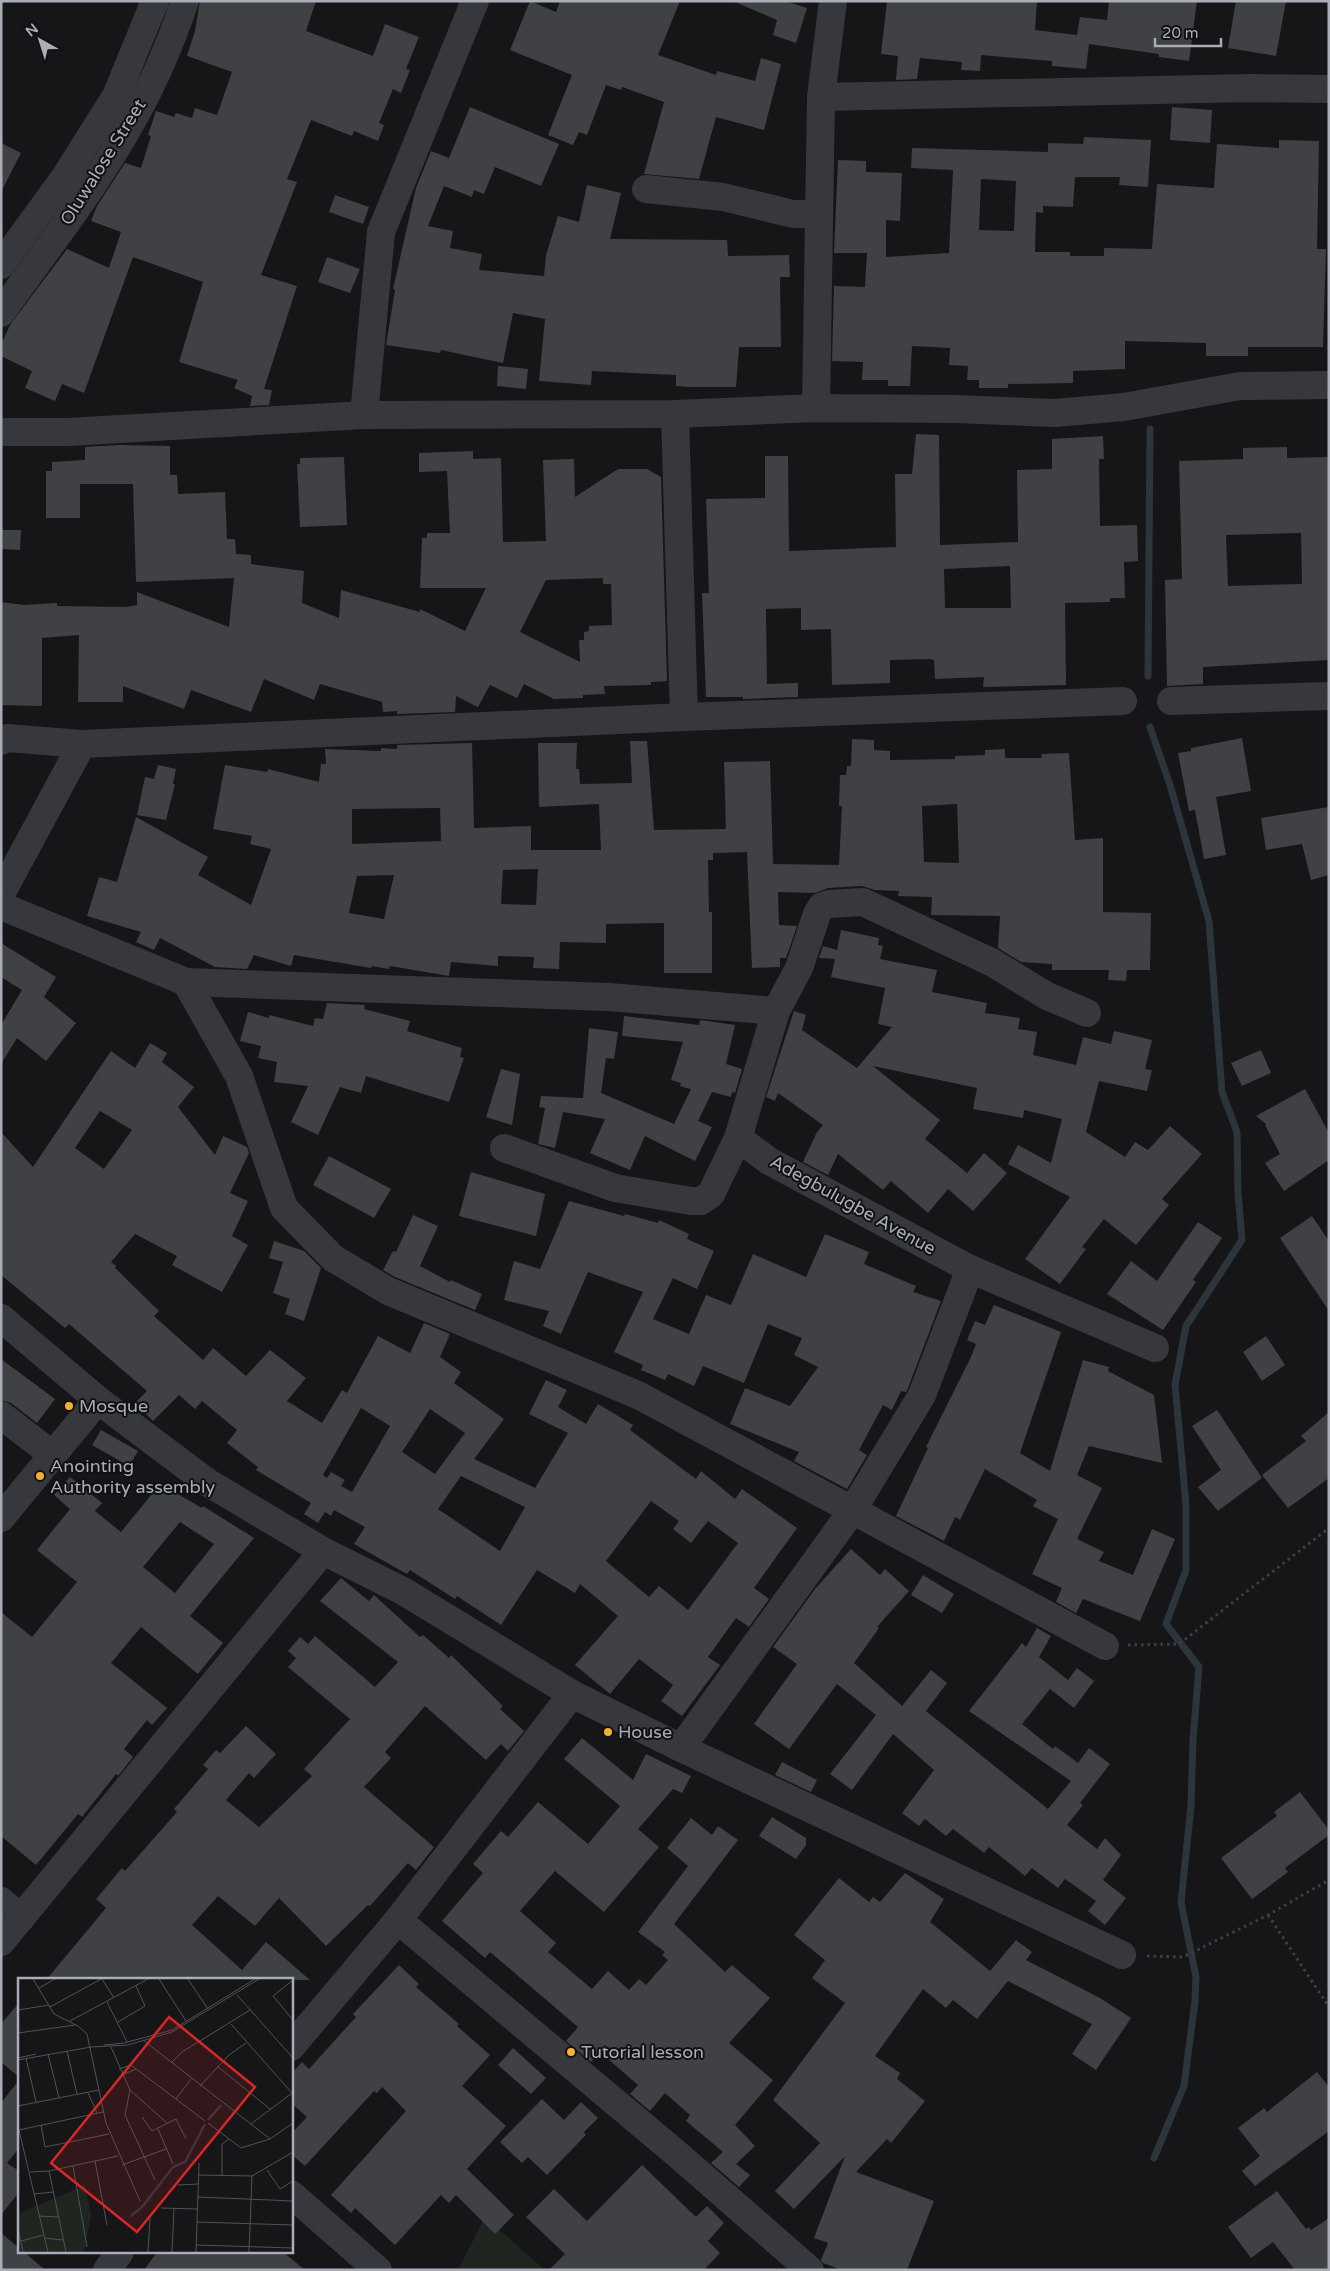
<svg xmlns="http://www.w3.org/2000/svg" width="1330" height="2271" viewBox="0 0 1330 2271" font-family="'Varela Round',sans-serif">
  <rect width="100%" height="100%" fill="#161618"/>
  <path fill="#1e261f" d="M485 2217 545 2270H458Z"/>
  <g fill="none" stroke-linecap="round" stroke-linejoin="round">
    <g stroke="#2c353c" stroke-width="7">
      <path d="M1148 676 1150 429"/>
      <path d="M1150 727 1170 785 1209 921 1222 1092 1237 1132 1238 1193 1242 1240 1186 1326 1175 1385 1186 1505V1570L1166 1624 1199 1667 1193 1740 1191 1806 1181 1902 1196 1977 1195 2001 1184 2086 1154 2158"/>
    </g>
  </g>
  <g fill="#404145" fill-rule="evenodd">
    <path d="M200 1H316L306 31 373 56 385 24 419 37 406 69 410 70 401 93 393 89 379 123 384 125 378 141 354 131 352 136 311 120 287 179 297 182 261 275 297 286 264 389 272 390 269 405 250 406 252 396 234 388 238 380 179 362 203 282 133 257 84 393 62 384 55 401 25 388 32 371 1 356V345L10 325 67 249 109 268 121 232 91 221 97 206 125 163 141 168 151 136 148 135 156 111 174 117 176 113 192 118 195 108 217 115 232 72 187 56 195 31Z"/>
    <path d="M530 1 556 12 560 1H680L658 55 716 75 717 71 755 81 761 58 781 64 764 130 716 117 699 179 644 174 664 102 622 87 621 90 606 85 587 135 579 132 573 145 548 135 572 75 510 50Z"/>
    <path d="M733 1H785L807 8 796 43 773 35 777 20Z"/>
    <path d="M887 1H1037L1035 30 1077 35 1080 17 1107 20 1109 1H1197L1189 61 1159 57V54L1089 44 1086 69 1052 66V61L981 55 980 71 961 70 962 62 920 58 917 79 896 80 898 56 881 54Z"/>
    <path d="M1236 1H1286L1276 56 1228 48Z"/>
    <path d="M470 107 559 144 541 186 495 167 484 194 474 190 472 197 444 186 428 226 453 231 450 248 482 254 479 270 544 276 546 255 558 216 579 222 587 185 621 193 610 239 727 240 728 256 789 255 790 277H780L781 347H739L736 387H689L676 386V375L592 371 591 385 539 381 545 319 513 313 503 363 441 350 440 353 386 345 395 290 393 289 416 188 431 151 449 158Z"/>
    <path d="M1172 107 1212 110 1210 143 1170 140Z"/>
    <path d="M1084 137 1151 140 1148 187 1119 185 1120 177H1075L1073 207 1043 206V213L1036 212 1035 252H1070V256H1104V248L1152 249 1157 184 1214 188 1217 144 1279 148V140L1319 141 1317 249H1326L1323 347H1248V356H1206V343L1125 341V369L1073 371V383L1008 384V388H979V380H967L968 366 949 365 950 348 912 346 910 386H888V380H862L863 362 832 361 834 286 865 287 867 253H834L838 160 866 161V172L902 173 900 221 886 220V257L949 253 953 170 911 168 912 148 1048 152V143L1083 144ZM981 179 1016 181 1014 231 979 230Z"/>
    <path d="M1 143 21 153 1 192Z"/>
    <path d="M335 195 369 207 363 224 329 212Z"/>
    <path d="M327 257 360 269 350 293 318 282Z"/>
    <path d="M498 366 528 369 526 389 497 386Z"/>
    <path d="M916 434 939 435 940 545 1018 542 1017 470 1052 469V439L1103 436 1104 459H1099L1100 526 1137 525 1138 561 1124 562 1125 598H1110V602L1065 603 1066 685 983 687 984 677 935 679 934 660 930 659 890 660V683L832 685 831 629 801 630V608L766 609 767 684 798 683V697L743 699V697H706L702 593H709L706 499 765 498V456H788L789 551 896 547 895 474H912ZM1010 566 1011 608H945L944 569Z"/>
    <path d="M119 445 170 446V475H177L178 494 225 492 227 539H235L236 554 251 555V564L304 571 302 603 339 618 341 590 420 612V609L465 631 486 588H420L422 538H427V533H450L447 471 419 472V453L473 451V459L501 458 503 542 546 541 543 460 574 459 575 497 618 469H647L661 477 667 681 651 682V685L604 686 605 694 583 695V698L554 699 524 684 517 698 490 685 478 707 456 696 455 712 397 714V711L383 712 382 702 320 684 314 700 264 679 251 712 191 690 184 709 123 686V702H78L79 635 42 638V706L1 705V602L24 605 57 603V606L126 607 137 605V592L229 627 234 578 136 582 133 484H80V518H46V471H52V462L85 460V447ZM603 578V584H611L612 625 589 626V631L584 632V640H579L580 662 520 632 546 580Z"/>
    <path d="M1287 447V458L1329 457V660L1203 667V684L1167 686 1165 580 1182 579 1179 461 1243 459V448ZM1301 533 1302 584 1228 586 1226 535Z"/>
    <path d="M344 457 347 525 300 527 297 464H300V458Z"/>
    <path d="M1 530H21L20 550 1 549Z"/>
    <path d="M1242 738 1251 791 1216 797 1226 855 1204 859 1195 810 1189 811 1178 753 1191 751V748Z"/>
    <path d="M852 739 874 740V750L890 751V760L955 759V756L985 755V750L1005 749V758H1042L1041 754 1069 753 1075 840 1103 838V912L1151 913 1150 970H1127L1126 981 1108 980 1109 970H1052V964L1021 962 998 948 1000 916 931 915 932 897 898 896 899 891 875 890 862 886 828 888 815 893 778 892 779 925 797 926 786 958H780V967L752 968 747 852 713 853V860H708L709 912H712V973H664V923L606 924V943L560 942 559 969 533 968 534 957 498 956V966L451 962 449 976 390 966 389 969 372 966 371 968 294 955 291 966 254 955 247 969 215 967 160 938 154 950 136 942 141 932 87 916 99 877 117 882 136 817 208 857 198 875 251 905 271 849 250 844 252 836 213 829 225 765 267 772 268 769 319 782 321 764H326L325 749 381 751V748L397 749V745L472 743 474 828 531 826V850H601L599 804 539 807 538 743H577L576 769H579L580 784 632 783 630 741H647L654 830 726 829 724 762 770 761 773 864 839 865 842 806H839L840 775H846L847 766H851ZM957 804 959 863 924 862 922 806ZM440 808 441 841 352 844V809ZM538 869 536 905 501 904 503 870ZM394 875 384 919 349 913 357 876Z"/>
    <path d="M158 765 176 769 173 784H175L166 820 137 815 145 777 154 779Z"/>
    <path d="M1329 807V875L1311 880 1302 844 1266 850 1261 818Z"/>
    <path d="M841 930 879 938 878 945 883 946 880 959 937 970 932 992 987 1003 985 1013 1020 1018 1018 1029 1037 1032 1033 1055 1076 1065 1083 1037 1111 1044 1114 1031 1152 1040 1145 1069 1152 1070 1147 1091 1099 1081 1086 1132 1125 1157 1135 1142 1148 1150 1170 1126 1202 1154 1162 1199 1169 1205 1136 1245 1104 1219 1082 1247 1086 1249 1060 1284 1025 1259 1070 1197 1008 1164 1018 1145 1051 1163 1062 1119 1024 1110 1023 1118 973 1109 977 1088 873 1066 940 1120 925 1139 967 1173 984 1153 1007 1173 973 1211 948 1189 928 1213 891 1181 883 1190 838 1154 828 1175 803 1162 817 1132 823 1125 778 1093 775 1101 766 1097 794 1011 806 1015 802 1030 857 1068 892 1027 878 1024 885 988 831 977 835 959 819 958 823 946 837 950Z"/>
    <path d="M1 943 56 977 44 997 76 1023 46 1061 17 1038 1 1064V1025L22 990 1 977Z"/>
    <path d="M327 1003 365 1005 364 1009 410 1021 407 1031 462 1048 460 1057 464 1058 449 1102 366 1076 361 1093 340 1087 318 1135 291 1122 308 1086 274 1082 277 1062 258 1058 261 1046 240 1041 248 1012 269 1018V1015L313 1026 315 1018 323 1019Z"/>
    <path d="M624 1016 699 1025 700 1020 735 1025 726 1064 742 1069 735 1093 732 1092 731 1097 712 1092 698 1121 712 1127 695 1161 645 1136 630 1170 590 1153 605 1119 563 1112 555 1148 538 1144 545 1108 539 1107 541 1096 583 1098 589 1028 618 1032 614 1059 606 1058 601 1093 674 1124 691 1089 680 1086 681 1083 671 1080 683 1042 622 1036Z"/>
    <path d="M150 1043 167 1053 162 1062 194 1087 178 1107 215 1155 223 1136 247 1147 249 1153 230 1193 248 1201 232 1236 248 1245 222 1292 172 1265 177 1256 135 1234 111 1262 116 1266 115 1268 159 1311 154 1316 203 1360 213 1348 246 1376 270 1350 306 1378 287 1401 322 1423 342 1390 347 1393 378 1336 410 1353 424 1323 450 1334 440 1357 461 1372 454 1383 504 1419 474 1459 535 1488 568 1433 529 1414 546 1380 567 1390 558 1407 586 1424 598 1404 633 1425 630 1430 696 1479 701 1471 735 1499 742 1489 797 1528 754 1588 769 1599 749 1627 736 1618 708 1657 720 1665 682 1716 661 1701 673 1685 639 1659 610 1694 575 1665 618 1616 580 1584 575 1593 537 1570 501 1625 457 1596 455 1599 410 1570 407 1574 354 1544 365 1527 334 1510 331 1516 325 1512 318 1523 304 1514 311 1503 256 1470 258 1467 227 1443 237 1430 202 1401 195 1409 179 1395 153 1421 135 1403 147 1391 69 1324 65 1328 1 1275V1132L33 1167 111 1051 135 1068ZM100 1111 132 1130 104 1169 75 1148ZM361 1408 390 1426 352 1492 341 1486 345 1480 331 1472 327 1478 323 1475ZM430 1409 465 1433 435 1474 402 1452ZM461 1476 525 1507 500 1551 438 1509ZM651 1501 679 1521 673 1529 691 1543 708 1521 738 1543 688 1610 659 1586 649 1597 606 1561Z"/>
    <path d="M1261 1050 1271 1073 1242 1086 1231 1063Z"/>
    <path d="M501 1069 520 1074 512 1125 486 1117Z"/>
    <path d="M1305 1089 1329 1133V1160L1284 1191 1265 1163 1280 1154 1265 1125 1266 1124 1256 1116Z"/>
    <path d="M329 1156 391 1189 374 1218 313 1185Z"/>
    <path d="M471 1172 545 1194 536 1236 459 1216Z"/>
    <path d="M569 1201 624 1216 625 1214 658 1223 659 1220 689 1234 687 1239 714 1251 697 1289 673 1278 653 1319 689 1334 706 1295 731 1305 753 1254 806 1277 825 1234 869 1252 864 1264 916 1286 913 1292 941 1301 908 1388 906 1392 901 1391 892 1410 883 1405 859 1450 867 1455 847 1489 794 1461 799 1452 730 1424 745 1388 790 1406 818 1367 794 1355 802 1338 768 1324 744 1383 703 1366 694 1386 668 1374 665 1380 641 1370 643 1365 614 1352 643 1292 588 1272 561 1334 543 1326 549 1311 504 1300 514 1261 540 1269Z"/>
    <path d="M413 1215 438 1226 420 1266 450 1282 451 1280 482 1294 475 1310 395 1277 383 1270 393 1251 396 1252Z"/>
    <path d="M1312 1216 1329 1241V1311L1280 1238Z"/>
    <path d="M1198 1222 1222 1238 1193 1280 1196 1282 1163 1330 1107 1294 1131 1261 1157 1281Z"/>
    <path d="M274 1241 304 1251 321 1268 304 1321 285 1314 290 1299 273 1293 283 1262 269 1258Z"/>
    <path d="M994 1305 1061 1332 1020 1453 1050 1471 1083 1360 1109 1367 1108 1371 1154 1395 1162 1463 1089 1446 1077 1475 1102 1488 1077 1539 1104 1552 1099 1561 1133 1575 1152 1529 1175 1539 1140 1621 1083 1599 1076 1613 1056 1602 1062 1588 1032 1574 1058 1519 1033 1506 1037 1500 985 1469 960 1520 955 1517 944 1541 896 1516 928 1448 926 1447 971 1357 976 1344 967 1340 975 1321 985 1325Z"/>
    <path d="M1266 1336 1285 1365 1262 1381 1243 1352Z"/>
    <path d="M1 1359 55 1399 37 1423 11 1403 1 1400Z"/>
    <path d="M1217 1410 1262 1478 1218 1511 1198 1487 1221 1470 1192 1426Z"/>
    <path d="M1329 1412V1478L1288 1508 1262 1475 1306 1441 1301 1436Z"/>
    <path d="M101 1430 138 1451 129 1466 92 1445Z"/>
    <path d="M70 1477 102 1503 95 1511 121 1532 160 1484 202 1508 203 1506 254 1538 190 1616 223 1643 198 1674 141 1627 111 1663 167 1708 152 1725 147 1720 124 1749 133 1757 118 1776 116 1774 82 1817 78 1814 36 1865 1 1836V1612L32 1637 77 1582 37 1550 70 1509 54 1495ZM180 1522 214 1544 175 1593 143 1567Z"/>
    <path d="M851 1549 880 1575 885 1569 909 1591 877 1627 879 1628 854 1663 902 1706 931 1670 947 1683 926 1711 1048 1809 1071 1781 969 1711 1022 1643 1026 1647 1037 1628 1051 1636 1039 1657 1068 1680 1077 1668 1094 1681 1074 1708 1050 1689 1022 1724 1053 1749 1055 1746 1078 1763 1089 1748 1110 1764 1080 1803 1083 1805 1067 1825 1097 1849 1105 1838 1121 1855 1103 1880 1126 1898 1105 1925 1088 1911 1096 1901 1065 1879 1058 1888 1032 1868 1025 1876 989 1847 984 1853 953 1829 946 1836 925 1819 919 1826 902 1813 934 1770 893 1734 852 1790 830 1774 876 1715 837 1684 789 1749 754 1724 797 1664 773 1647 815 1589Z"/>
    <path d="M923 1575 954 1594 942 1613 911 1595Z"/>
    <path d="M341 1578 369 1601 374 1595 420 1637 423 1635 449 1658 451 1655 503 1706 500 1709 524 1731 508 1751 501 1744 486 1760 425 1706 385 1752 391 1758 364 1787 434 1847 416 1870 408 1863 370 1906 368 1905 326 1946 279 1898 255 1926 218 1896 192 1925 242 1970 266 1942 310 1980H46L106 1908 96 1899 122 1868 125 1871 177 1812 174 1809 208 1769 203 1765 216 1750 220 1753 246 1726 276 1754 254 1778 249 1773 226 1800 259 1827 312 1776 304 1769 350 1719 288 1667 296 1658 288 1651 300 1637 308 1644 315 1636 375 1687 398 1662 320 1601Z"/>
    <path d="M582 1738 633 1780 646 1754 691 1776 682 1793 673 1789 638 1829 659 1847 604 1912 555 1871 520 1911 556 1943 548 1952 592 1989 608 1971 629 1990 639 1979 646 1985 668 1960 662 1955 665 1952 638 1932 688 1866 667 1848 691 1818 712 1835 718 1826 738 1840 674 1924 725 1972 732 1965 770 1998 729 2043 773 2080 735 2125 755 2146 736 2164 750 2175 739 2187 711 2163 723 2152 686 2121 690 2115 665 2093 650 2111 630 2094 638 2085 600 2052 591 2062 566 2041 578 2027 490 1952 485 1958 442 1921 483 1873 473 1864 501 1831 508 1837 538 1802 588 1844 620 1806 564 1759Z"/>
    <path d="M782 1762 817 1780 811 1792 775 1775Z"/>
    <path d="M1300 1792 1329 1830V1835L1285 1868 1288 1872 1252 1899 1221 1858 1277 1816 1274 1812Z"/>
    <path d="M772 1817 806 1838V1845L796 1859 759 1836Z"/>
    <path d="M905 1873 944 1899 930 1922 990 1971 1016 1940 1032 1952 1026 1960 1100 1998 1131 2018 1096 2070 1072 2054 1092 2024 1008 1981 977 2019 953 2000 946 2008 923 1989 875 2056 900 2073 897 2079 925 2101 891 2143 887 2139 856 2172 934 2201 907 2270H842L823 2263 821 2260 828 2243 814 2238 845 2156 794 2209 775 2191 820 2143 773 2100 845 2003 812 1978 825 1960 794 1935 839 1878 869 1902 873 1897 880 1902Z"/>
    <path d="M399 1965 419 1984 416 1987 459 2024 457 2026 490 2055 462 2086 506 2126 467 2169 514 2215 495 2234 456 2195 449 2203 441 2195 395 2245 355 2208 351 2213 331 2195 406 2111 382 2087 377 2093 374 2091 305 2166 291 2154V2134L307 2117 291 2103V2074L302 2062 309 2069 356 2017 353 2014Z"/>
    <path d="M19 2003V2077L1 2062V2024Z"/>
    <path d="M513 2048 546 2078 531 2094 498 2065Z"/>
    <path d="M1317 2072 1329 2087V2131L1255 2186 1242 2171 1260 2156 1238 2128 1264 2108 1267 2112Z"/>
    <path d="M19 2080V2148L7 2163 19 2171V2192L1 2215V2103Z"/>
    <path d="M542 2099 564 2120 581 2102 598 2118 584 2132 586 2135 547 2175 528 2157 522 2163 500 2142Z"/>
    <path d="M642 2165 696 2217 707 2206 724 2223 708 2241 720 2253 704 2270H549L565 2254 526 2217 554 2189 587 2221Z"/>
    <path d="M1277 2191 1306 2229 1309 2227 1311 2230 1329 2218V2270H1295L1273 2242 1251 2258 1228 2227Z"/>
    <path d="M1 2233 19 2248V2252H24L45 2270H1Z"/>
    <path d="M157 2252H283L305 2270H144Z"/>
  </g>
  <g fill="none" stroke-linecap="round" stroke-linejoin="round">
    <g stroke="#3d3f44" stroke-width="3" stroke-dasharray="2.5 4" stroke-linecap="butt">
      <path d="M1128 1645 1179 1644 1329 1528"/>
      <path d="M1268 1915 1329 2007"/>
      <path d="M1147 1956 1183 1957 1268 1915 1329 1880"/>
    </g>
    <g stroke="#37383d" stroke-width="28">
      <path d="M821 97 1250 88 1329 89"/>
      <path d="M646 189 723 197 793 214H819"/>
      <path d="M1 265 65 177 116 96 155 1"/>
      <path d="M1 313C47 248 99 183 137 112 156 78 172 39 185 1"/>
      <path d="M816 408 821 97 833 1"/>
      <path d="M675 414 684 717"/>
      <path d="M364 415 381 232 475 1"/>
      <path d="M1 432H67L364 415 675 414 816 408 957 409 1055 413 1124 407 1240 386 1329 385"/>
      <path d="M1171 701 1329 696"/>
      <path d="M1 741 7 738 82 744 684 717 1123 701"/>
      <path d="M1 894 82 744"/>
      <path d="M1 906 186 982 609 997 776 1011"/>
      <path d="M186 982 239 1076 284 1208 333 1258 388 1291 638 1395 1105 1646"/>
      <path d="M738 1138 769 1161 970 1269 1155 1348"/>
      <path d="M504 1148 615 1188 691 1201H701L711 1194 738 1138 776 1011 799 968 817 914 822 906 829 904 863 902 993 963 1047 996 1087 1013"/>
      <path d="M1 1318 98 1400 207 1482 323 1551 403 1591 572 1694 681 1748 1122 1955"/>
      <path d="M1 1415 53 1455"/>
      <path d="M1 1518 98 1400"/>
      <path d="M681 1748 852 1511 922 1395 970 1269"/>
      <path d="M1 1901 21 1918"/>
      <path d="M398 1920 677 2154 810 2270"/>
      <path d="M1 1942 323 1551"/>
      <path d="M291 2047 398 1920 572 1694"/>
      <path d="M291 2194 378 2270"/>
      <path d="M107 2270 120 2252"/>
    </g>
  </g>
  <g fill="#f2b134" stroke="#111113" stroke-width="2">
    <circle cx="69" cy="1406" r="5"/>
    <circle cx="40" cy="1476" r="5"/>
    <circle cx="608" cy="1732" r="5"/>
    <circle cx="571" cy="2052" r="5"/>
  </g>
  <g text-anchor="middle" stroke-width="4" stroke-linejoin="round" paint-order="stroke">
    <g font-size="18" fill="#a8adb8" stroke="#111113">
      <text transform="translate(103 162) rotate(-58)" y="6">Oluwalose Street</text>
      <text transform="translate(853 1205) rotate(29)" y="6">Adegbulugbe Avenue</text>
    </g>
    <g font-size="18" fill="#a8adb8" stroke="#111113" text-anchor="start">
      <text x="79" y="1412">Mosque</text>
      <text x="50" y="1472">Anointing<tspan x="50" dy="21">Authority assembly</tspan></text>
      <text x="618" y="1738">House</text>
      <text x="581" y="2058">Tutorial lesson</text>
    </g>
  </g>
  <g transform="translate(18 1978)">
    <rect width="275" height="275" fill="#161618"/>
    <path d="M67 207 73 237 66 274H0V236Z" fill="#1e261f"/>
    <path fill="none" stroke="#2c353c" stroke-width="2.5" d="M190 142 203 127M113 238 125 228 155 189 167 184 187 146"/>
    <path fill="none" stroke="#505258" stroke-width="1" d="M15 1 36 36 60 48 69 56 88 145 122 223M84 1 96 20M141 1 168 43M170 1 190 31M275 2 255 18 275 42M21 10 37 1M219 17 275 80M89 24 109 64M32 29 83 1M0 32 31 27M52 43 130 1M100 44 127 28 118 8M213 46 274 115M0 55 57 47M125 62 252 161M86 67 106 65 154 52 237 1M93 69 112 112 149 145M49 73 59 116M30 76 41 120M0 80 18 76M8 80 18 124M0 82 73 69 110 67 154 54 241 1M153 85 164 74 232 32M199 88 252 131M101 91 113 87 187 143M104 97 118 91M182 108 211 77 228 65M112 112 107 137 137 202M70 115 79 135M158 121 173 101M0 128 81 112M124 139 134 153 158 141 168 161M190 145 223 170 252 161 275 145M233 146 274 115M23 147 27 169 91 156M0 148 30 274M140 151 155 186M1 152 85 134M77 183 89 247M104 187 148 171M55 188 69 269M249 192 262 211 275 203M31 193 48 274M12 194 31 193 100 178M181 197 234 198 275 174M204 197V166L211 161M160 207 180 206M16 216 35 214M180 219 275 223M143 230 179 231M21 238 40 239M179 244 275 247M0 251 5 274M26 260 45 262M3 263 25 257M178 267 275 270M130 274 132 240M154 274 156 230M178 274 181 185M231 274 234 198"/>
    <path fill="#d62828" fill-opacity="0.15" stroke="#d62828" stroke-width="2.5" d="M151 39 237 109 119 254 33 185Z"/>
    <rect width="275" height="275" fill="none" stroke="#a8adb8" stroke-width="2.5"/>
  </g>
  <rect width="1330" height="2271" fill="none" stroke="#a8adb8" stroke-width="5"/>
  <g transform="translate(40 40) rotate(321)" stroke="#111113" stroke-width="4" paint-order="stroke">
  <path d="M0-4L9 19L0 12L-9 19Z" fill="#a8adb8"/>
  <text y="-8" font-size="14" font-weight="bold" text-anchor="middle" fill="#a8adb8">N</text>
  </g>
  <path d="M1155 38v8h66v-8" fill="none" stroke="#a8adb8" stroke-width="2.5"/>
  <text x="1162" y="38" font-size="15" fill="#a8adb8" stroke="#111113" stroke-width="4" paint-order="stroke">20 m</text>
</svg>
